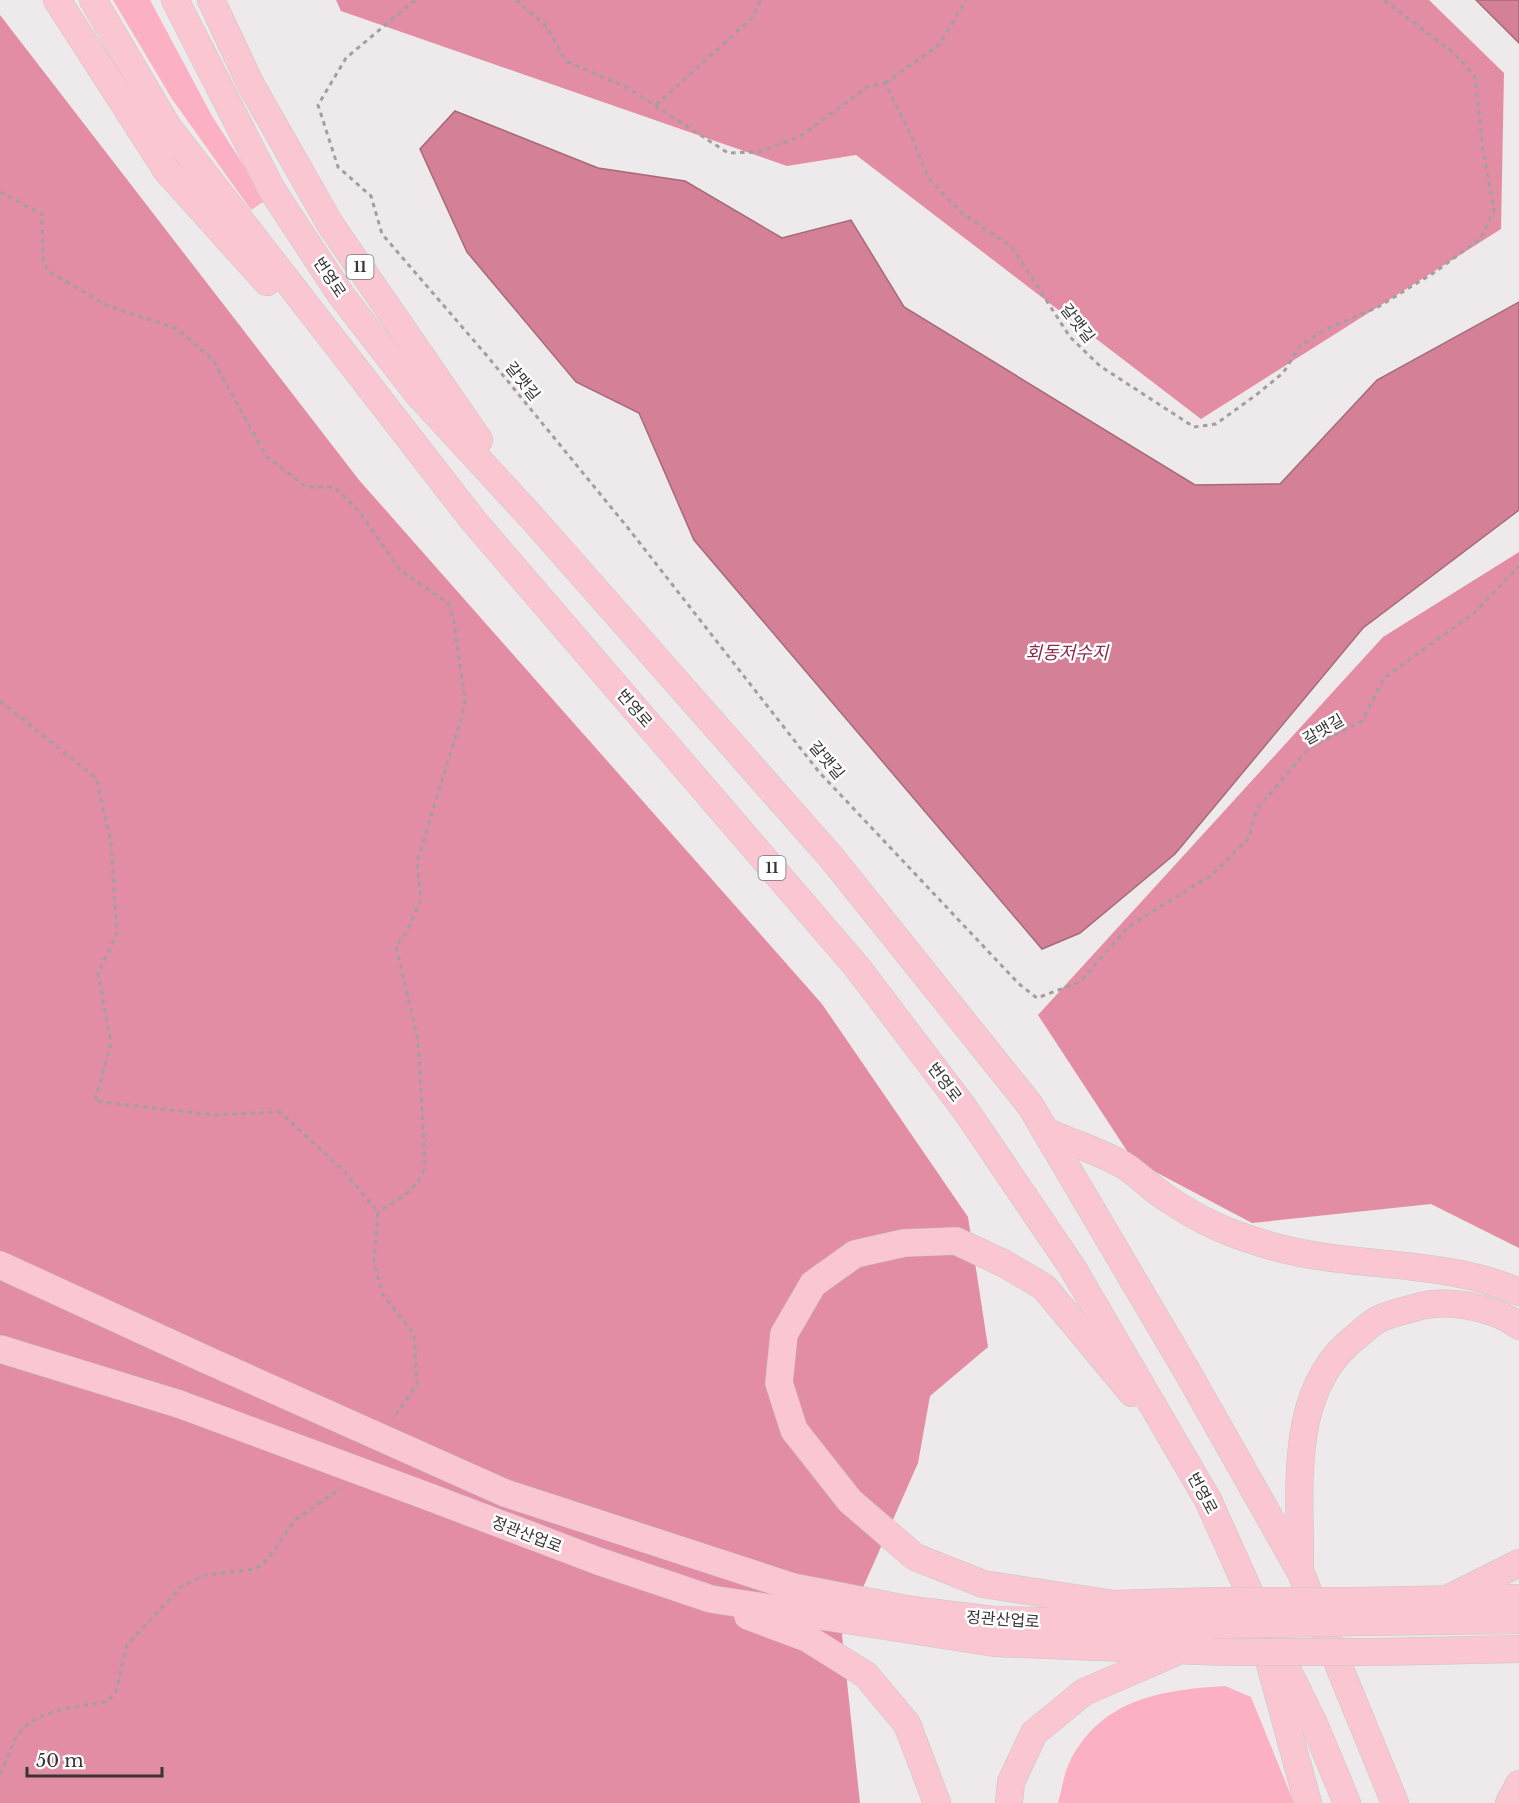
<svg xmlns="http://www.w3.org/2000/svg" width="1519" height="1803" viewBox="0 0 1519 1803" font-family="'Libre Baskerville','Noto Sans KR',serif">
  <rect width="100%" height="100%" fill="#eee9ea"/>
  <g fill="#fbb0c3">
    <path d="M113 0H150L212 116 266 200 251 210 172 99Z"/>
    <path d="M1225 1686 1251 1697 1294 1803H1058C1062 1789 1064 1772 1071 1759 1104 1698 1162 1690 1225 1686Z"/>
  </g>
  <g fill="#e28da4">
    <path d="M336 0H1429L1504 73 1501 229 1201 419 856 155 787 166 341 11Z"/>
    <path d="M0 15 359 480 822 1004 968 1217 988 1347 930 1396 918 1463 842 1635 860 1803H0Z"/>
    <path d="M1519 552V1248L1431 1204 1252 1223 1133 1160 1038 1015 1383 637Z"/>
  </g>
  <g fill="#d48197" stroke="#a56a7a" stroke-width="1.5">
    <path d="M1476 0H1519V43Z"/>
    <path d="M455 111 598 168 685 181 782 238 851 220 904 307 1195 485 1280 484 1377 380 1519 302V510L1363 628 1175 854 1080 933 1042 949 694 540 639 413 576 382 467 252 420 149Z"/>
  </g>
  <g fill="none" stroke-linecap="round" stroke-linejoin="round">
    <defs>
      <g id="trunk">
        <path d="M57 0 167 171 267 282"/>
        <path d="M93 0 168 127 472 519 857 967 964 1108 1072 1267 1208 1500 1252 1598 1315 1726 1347 1803"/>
        <path d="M175 0 272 190 341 295 417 393 534 520 831 857 1030 1105 1188 1373 1300 1571 1395 1803"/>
        <path d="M211 0 251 85 330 224 479 440"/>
        <path d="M1046 1131C1071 1143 1102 1152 1125 1166 1139 1175 1151 1188 1165 1197 1200 1221 1227 1233 1268 1245 1348 1269 1443 1258 1519 1292"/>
        <path d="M0 1265 207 1360"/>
        <path d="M0 1349 179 1404"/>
        <path d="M1132 1393 1044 1287 1003 1263 956 1241 904 1243 855 1254 813 1284 784 1334 779 1383 794 1430 850 1501 915 1557 983 1584 1114 1604 1215 1601"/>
        <path d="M505 1493 793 1587 912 1610 993 1620 1214 1625"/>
        <path d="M432 1498 598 1561 711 1599 995 1643 1226 1652"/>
        <path d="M1300 1570C1301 1491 1286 1389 1357 1336 1364 1330 1371 1323 1379 1319 1390 1314 1402 1311 1414 1308 1444 1298 1493 1306 1519 1326"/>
        <path d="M1453 1596 1519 1563"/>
        <path d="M1354 1601 1519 1598"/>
        <path d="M748 1616 807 1638 866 1675 907 1724 937 1803"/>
        <path d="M1364 1622 1519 1620"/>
        <path d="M1375 1652 1519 1649"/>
        <path d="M1268 1657 1308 1803"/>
        <path d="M1009 1803 1011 1782 1034 1733 1084 1692 1172 1654"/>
        <path d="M1509 1803 1519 1784"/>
      </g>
    </defs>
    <use href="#trunk" stroke="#c7c6c6" stroke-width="28"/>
    <g stroke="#a39fa0" stroke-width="3" stroke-dasharray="4.5 4.5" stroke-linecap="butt">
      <path d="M415 0 346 58 318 105 338 167 371 196 382 234 488 357 628 528 819 772 1019 984 1037 998 1080 982 1128 927 1213 874 1249 838 1257 809 1309 748 1362 721 1384 678 1474 613 1519 566"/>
      <path d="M516 0 547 27 566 61 628 88 728 153 759 152 801 136 867 87 885 83 908 129 929 179 963 214 1012 247 1070 337 1100 366 1194 427 1216 424 1256 395 1283 373 1301 345 1324 330 1378 307 1435 272 1481 238 1494 210 1483 150 1475 77 1455 54 1384 0"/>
      <path d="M885 83 939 45 966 0"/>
      <path d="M656 105 752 18 761 0"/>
      <path d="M0 192 42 214 43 259 48 271 108 306 178 329 213 360 266 456 306 487H334L358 510 400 570 448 603 453 617 465 700 462 716 417 862 421 899 407 932 396 946 418 1040 425 1165C421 1187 397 1201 378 1212"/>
      <path d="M0 701 96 778 111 842 117 934 98 973 111 1043 95 1101 213 1115 280 1112 343 1170 378 1212 374 1263 383 1295 414 1334 417 1384 393 1419"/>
      <path d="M0 1774C7 1762 10 1747 17 1736 35 1708 79 1708 108 1701L116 1691 127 1645 181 1587 206 1575 256 1569 269 1558 295 1520 341 1488"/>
    </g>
    <use href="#trunk" stroke="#fac6d2" stroke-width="27"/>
    <defs>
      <g id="trunk-bridge">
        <path d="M207 1360 505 1493"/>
        <path d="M179 1404 432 1498"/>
        <path d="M1215 1601H1354"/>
        <path d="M1214 1625 1364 1622"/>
        <path d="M1226 1652H1375"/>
      </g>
    </defs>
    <use href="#trunk-bridge" stroke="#c7c6c6" stroke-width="28" stroke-linecap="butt"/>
    <use href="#trunk-bridge" stroke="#fac6d2" stroke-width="27"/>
  </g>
  <g text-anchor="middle" stroke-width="5" stroke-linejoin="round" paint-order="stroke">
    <g fill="#fff" stroke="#737272" stroke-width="1.5">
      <rect x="346.5" y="255" width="27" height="24" rx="4.5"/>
      <rect x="758.5" y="856" width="27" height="24" rx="4.5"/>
    </g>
    <g font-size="15" font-weight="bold" fill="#373535">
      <text x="360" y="272">11</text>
      <text x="772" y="873">11</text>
    </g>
    <g font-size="16" fill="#373535" stroke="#fff">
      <text transform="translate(330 277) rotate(56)" y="6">번영로</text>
      <text transform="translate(1078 323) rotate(52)" y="6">갈맷길</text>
      <text transform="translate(523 381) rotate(51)" y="6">갈맷길</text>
      <text transform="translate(635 708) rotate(49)" y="6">번영로</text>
      <text transform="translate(1323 729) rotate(-30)" y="6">갈맷길</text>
      <text transform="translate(827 760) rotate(50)" y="6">갈맷길</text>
      <text transform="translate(945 1082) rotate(53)" y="6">번영로</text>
      <text transform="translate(1203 1493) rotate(62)" y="6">번영로</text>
      <text transform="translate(527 1534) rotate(21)" y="6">정관산업로</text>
      <text transform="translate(1003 1619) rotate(4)" y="6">정관산업로</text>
    </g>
    <g font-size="18" font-style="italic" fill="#8b284b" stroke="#fff">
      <text x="1067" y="659">회동저수지</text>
    </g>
  </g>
  <path d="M27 1767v9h135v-9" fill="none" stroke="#373535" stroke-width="3"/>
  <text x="36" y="1767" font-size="18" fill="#373535" stroke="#ffffff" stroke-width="4.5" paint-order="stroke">50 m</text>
</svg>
